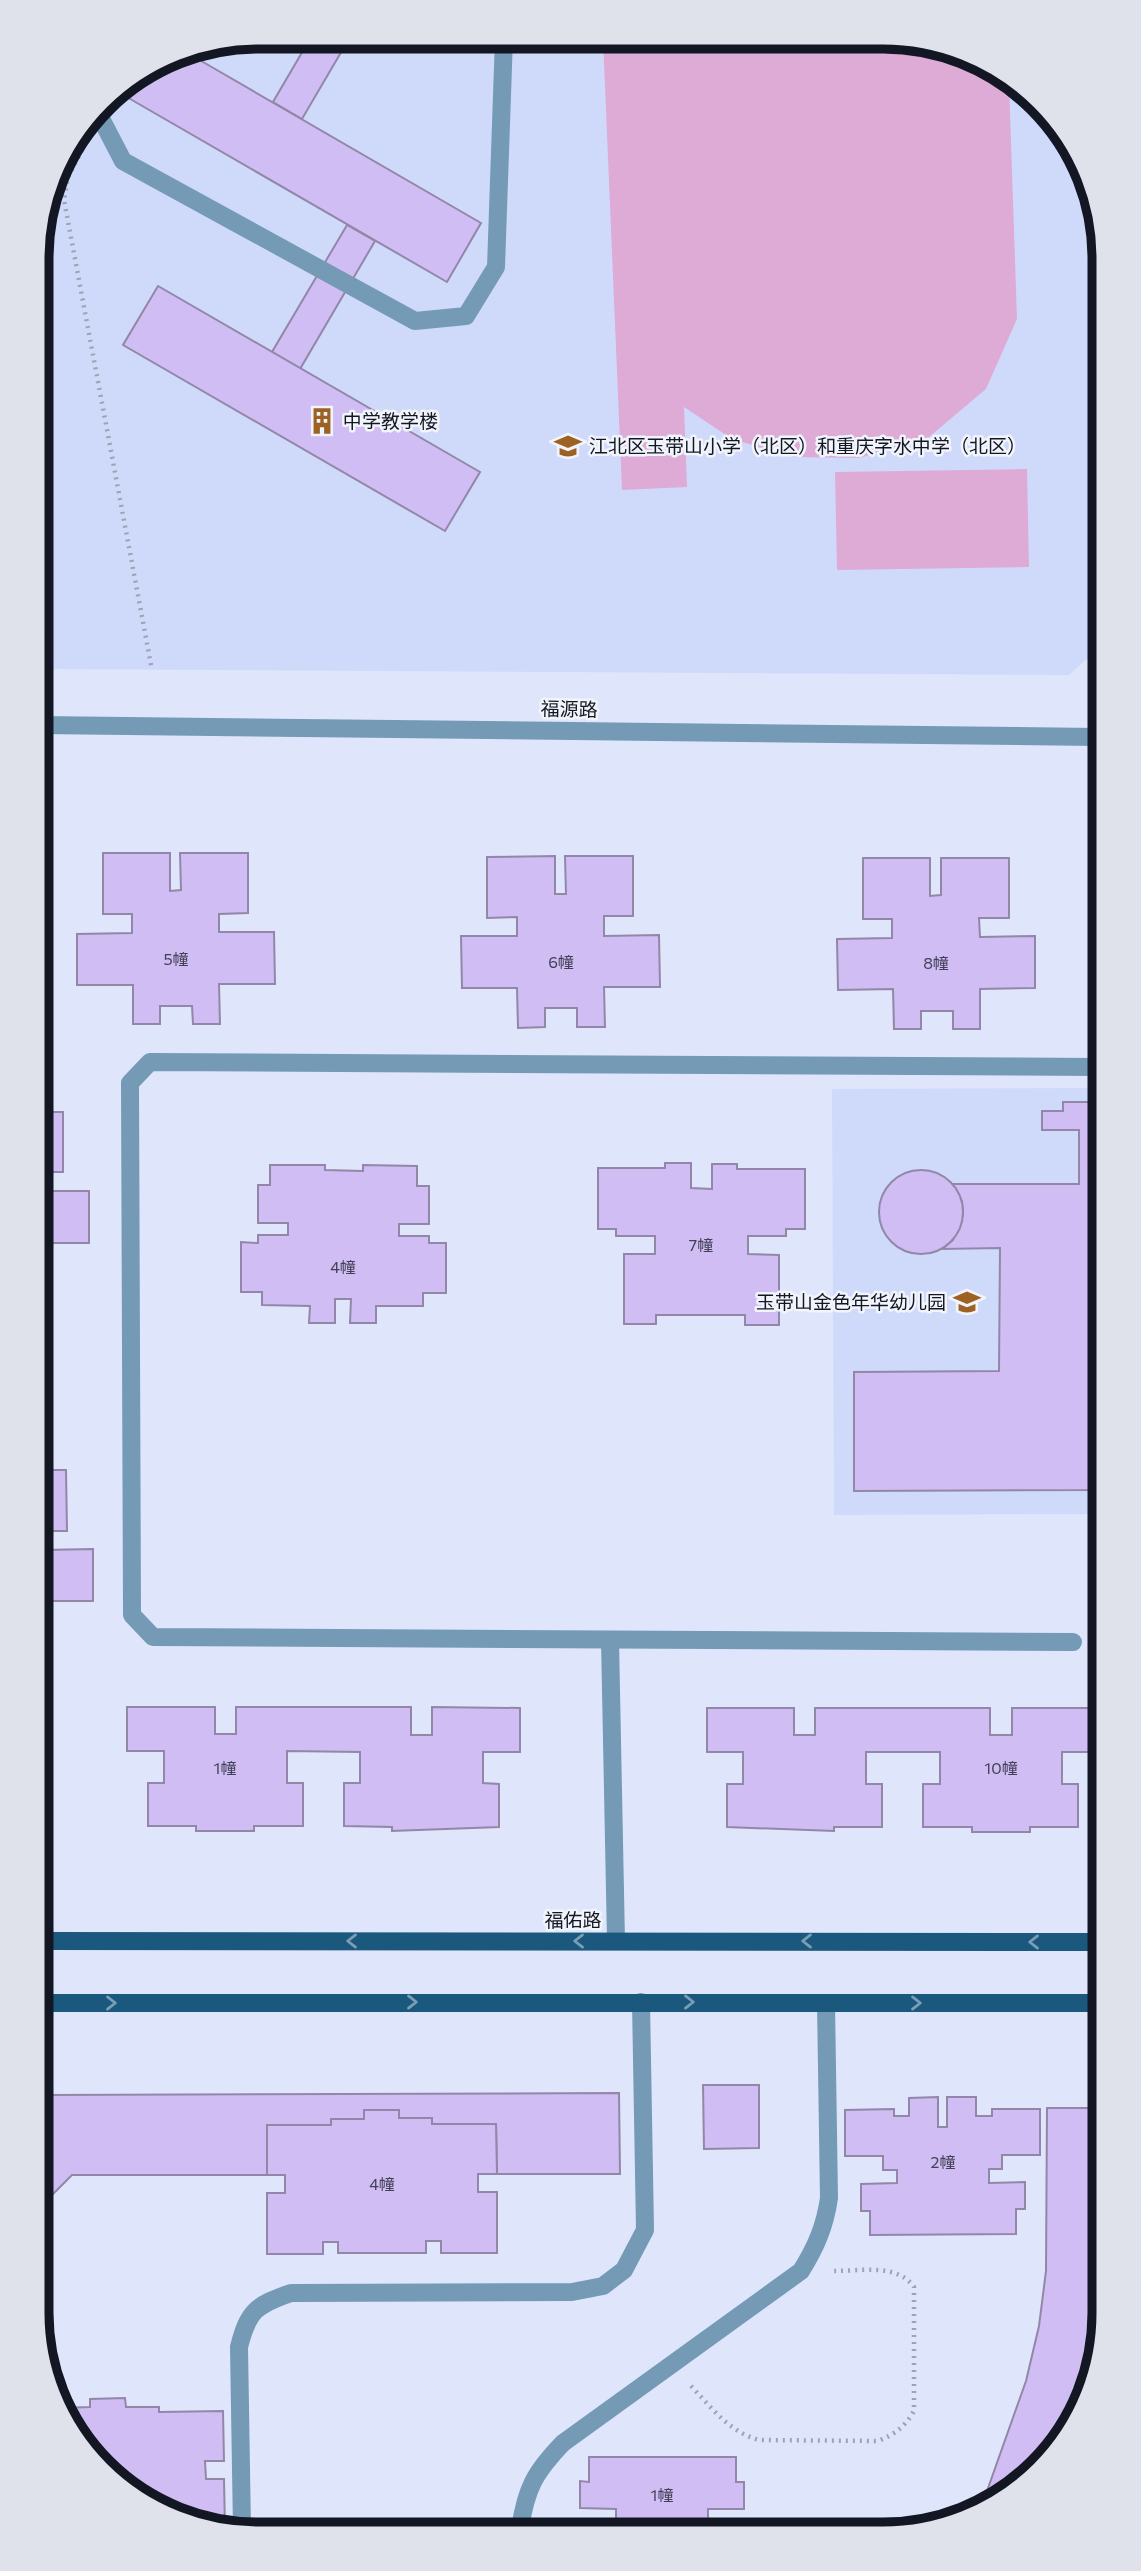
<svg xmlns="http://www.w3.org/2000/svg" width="1141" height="2571" viewBox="0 0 1141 2571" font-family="Commissioner,'Noto Sans SC',sans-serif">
  <rect width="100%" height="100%" fill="#dfe6fb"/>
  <g fill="#cfdafb">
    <path d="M258 37 926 41 1029 92 1067 135 1097 200 1098 649 1069 675 39 669 37 243 59 160 112 92 173 53Z"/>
    <path d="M1100 1088 1101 1514 834 1515 832 1089Z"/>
  </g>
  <g fill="#deabd7">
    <path d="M603 39 926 41 1009 82 1017 319 986 389 929 437 859 458 793 457 732 439 684 407 687 487 622 490Z"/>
    <path d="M1027 469 1029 567 837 570 835 472Z"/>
  </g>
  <g fill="#d0bdf3" stroke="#9287a8" stroke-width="2">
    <path d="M311 37H350L302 119 273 102Z"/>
    <path d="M184 51 481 223 447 282 125 96 136 77 173 53Z"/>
    <path d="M347 225 375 241 300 369 272 352Z"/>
    <path d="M158 286 480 472 445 531 123 345Z"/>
    <path d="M103 853H170V891L181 890 180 853H248V913L219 914V932H274L275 984H219L220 1024H193L192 1006H160V1024H133V985H77V934L132 933V914H103Z"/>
    <path d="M555 856V894H566L565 856H633V916H604V936L659 935 660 987H604L605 1027H577V1008H545V1027L518 1028 517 988H462L461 936H517V917L487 918V857Z"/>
    <path d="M863 858H930V896L941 895V858H1009V918H979L980 937 1035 936V988L980 989V1029H953V1011H921V1029H894L893 989 838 990 837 939 892 938V919H863Z"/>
    <path d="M1063 1102H1100L1101 1490 854 1491V1372L999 1371 1000 1248 942 1249 953 1240 963 1215 962 1201 952 1184H1079V1130H1042V1111H1063Z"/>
    <rect x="40" y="1112" width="23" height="60"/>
    <path d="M665 1163H691V1188L712 1189V1164H737V1169H805V1229H786V1236H748V1254L779 1255V1325H745V1315H656V1324H624V1254H655V1236H616V1229H598V1168H665Z"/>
    <path d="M270 1165H325V1170L363 1171V1165L417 1166V1186H429V1224H399V1236H429V1243H446V1293H423V1306H376V1323H350L351 1299H335V1323H309L310 1306 262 1305V1292H241V1242L258 1243V1235H288V1223H258V1185H270Z"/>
    <circle cx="921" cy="1212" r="42"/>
    <path d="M40 1191H89V1243H41Z"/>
    <path d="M41 1470H66L67 1531H42Z"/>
    <path d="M93 1549V1601H42V1550Z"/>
    <path d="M127 1707H215V1734H236V1707H411V1735H432V1707L520 1708V1752H483V1783L499 1784V1827L392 1831V1827L344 1826V1783H360V1752L287 1751V1783H303V1826H254V1831H196V1826H148V1783H164V1751H127Z"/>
    <path d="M707 1708H794V1735H815V1708H990V1735H1012V1708H1099V1752H1062V1784H1078V1827H1030V1832H972V1827H923V1784H940V1752H866V1784H882V1827H834V1831L727 1827V1784H743V1752H707Z"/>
    <path d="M703 2085H759V2148L704 2149Z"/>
    <path d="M619 2093 620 2174H497L496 2124H432V2118H399V2110H364V2119H331V2125H267V2175H72L44 2203 43 2095Z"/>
    <path d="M938 2097V2127H947V2097H976V2116H992V2109H1040V2155H1002V2169H989V2183L1025 2182V2209H1016V2234L870 2235V2211H861V2184L897 2183V2170H883V2156H845V2110L894 2109V2116H909V2098Z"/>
    <path d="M1047 2108H1101L1099 2272 1093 2328 1078 2388 1057 2449 1006 2497 981 2508 1026 2381 1039 2326 1046 2271Z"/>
    <path d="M364 2110H399V2118H432V2124H496L497 2174H478V2192H497V2253H441V2241H426V2253H338V2242H323V2254H267V2193H285V2175H267V2125H331V2119H364Z"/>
    <path d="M125 2398 126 2407H159V2412L223 2411 224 2461H205L206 2479H224L225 2530H215L112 2479 74 2436 61 2408 90 2407V2399Z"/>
    <path d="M589 2457H736V2482H744V2509H708V2522H722V2528H602V2522H616V2509L580 2508V2481L589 2482Z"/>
    <rect x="825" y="2525" width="30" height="2"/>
    <rect x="863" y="2525" width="30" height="2"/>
  </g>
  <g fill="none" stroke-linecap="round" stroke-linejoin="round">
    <g stroke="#9da3b5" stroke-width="4.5" stroke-dasharray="2 5" stroke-linecap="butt">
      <path d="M82 150 68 177 64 200 152 670"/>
      <path d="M691 2386C712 2408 729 2432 759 2440L878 2441C895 2434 905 2427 914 2411V2287C897 2263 861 2271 834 2271"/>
    </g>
    <g stroke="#759ab5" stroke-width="18">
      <path d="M97 111 123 161 415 321 466 316 496 267 504 38"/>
      <path d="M39 725 1098 737"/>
      <path d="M610 1640 616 1941"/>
      <path d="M1073 1642 153 1637 132 1615 130 1083 150 1062 1100 1067"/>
      <path d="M520 2529C526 2488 535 2472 563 2443L801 2271C816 2247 825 2226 829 2198L826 2003"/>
      <path d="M242 2530 239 2347C248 2311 256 2305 291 2293L572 2292 603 2286 624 2270 645 2230 641 2002"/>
    </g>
    <g stroke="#1b587d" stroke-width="18">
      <path d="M43 1941 1102 1942"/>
      <path d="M43 2003H1103"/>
    </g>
  </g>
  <defs><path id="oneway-chevron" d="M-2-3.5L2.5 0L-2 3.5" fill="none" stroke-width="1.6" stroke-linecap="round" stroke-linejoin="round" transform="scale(1.75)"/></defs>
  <g stroke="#7b9eb6">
    <use href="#oneway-chevron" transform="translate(352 1941) rotate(-180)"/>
    <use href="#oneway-chevron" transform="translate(579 1941) rotate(-180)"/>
    <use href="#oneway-chevron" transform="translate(807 1941) rotate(-180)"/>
    <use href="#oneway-chevron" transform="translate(1034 1942) rotate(-180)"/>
    <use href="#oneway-chevron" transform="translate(412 2002)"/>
    <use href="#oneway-chevron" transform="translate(689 2002)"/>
    <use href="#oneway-chevron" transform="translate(111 2003)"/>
    <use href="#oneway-chevron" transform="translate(916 2003)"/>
  </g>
  <defs>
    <symbol id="building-bare" viewBox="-9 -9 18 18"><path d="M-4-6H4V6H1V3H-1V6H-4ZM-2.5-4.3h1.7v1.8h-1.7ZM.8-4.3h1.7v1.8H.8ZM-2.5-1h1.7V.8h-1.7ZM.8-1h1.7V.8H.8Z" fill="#9d6124" stroke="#f1f4fb" stroke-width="2.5" paint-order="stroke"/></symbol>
    <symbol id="school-bare" viewBox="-9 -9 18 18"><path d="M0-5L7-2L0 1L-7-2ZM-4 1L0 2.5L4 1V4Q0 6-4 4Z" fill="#9d6124" stroke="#f1f4fb" stroke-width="2.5" paint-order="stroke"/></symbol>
  </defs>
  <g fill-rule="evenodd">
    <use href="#building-bare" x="303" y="402" width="38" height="38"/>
    <use href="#school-bare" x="549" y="427" width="38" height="38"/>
    <use href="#school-bare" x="948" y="1283" width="38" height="38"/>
  </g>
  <g text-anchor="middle" stroke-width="5" stroke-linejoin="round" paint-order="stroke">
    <g font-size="16" fill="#424057">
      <text x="176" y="965">5幢</text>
      <text x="561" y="968">6幢</text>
      <text x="936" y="969">8幢</text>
      <text x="701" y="1251">7幢</text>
      <text x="343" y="1273">4幢</text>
      <text x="225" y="1774">1幢</text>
      <text x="1001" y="1774">10幢</text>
      <text x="943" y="2168">2幢</text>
      <text x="382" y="2190">4幢</text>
      <text x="662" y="2501">1幢</text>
    </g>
    <g font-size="19" fill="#131723" stroke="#f1f4fb" text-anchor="start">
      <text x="343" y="428">中学教学楼</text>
      <text x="589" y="453">江北区玉带山小学（北区）和重庆字水中学（北区）</text>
      <text x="946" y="1309" text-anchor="end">玉带山金色年华幼儿园</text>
    </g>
    <g font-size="19" fill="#131723" stroke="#f1f4fb">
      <text transform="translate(569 709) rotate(1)" y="7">福源路</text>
      <text x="573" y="1927">福佑路</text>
    </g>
  </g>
  <path d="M0 0H1141V2571H0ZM258 49H883A209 209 0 0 1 1092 258V2313A209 209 0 0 1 883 2522H258A209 209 0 0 1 49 2313V258A209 209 0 0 1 258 49Z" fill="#dfe2ea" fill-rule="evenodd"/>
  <path fill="none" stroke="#131723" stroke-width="9" d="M258 49H883A209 209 0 0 1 1092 258V2313A209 209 0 0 1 883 2522H258A209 209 0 0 1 49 2313V258A209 209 0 0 1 258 49Z"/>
</svg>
